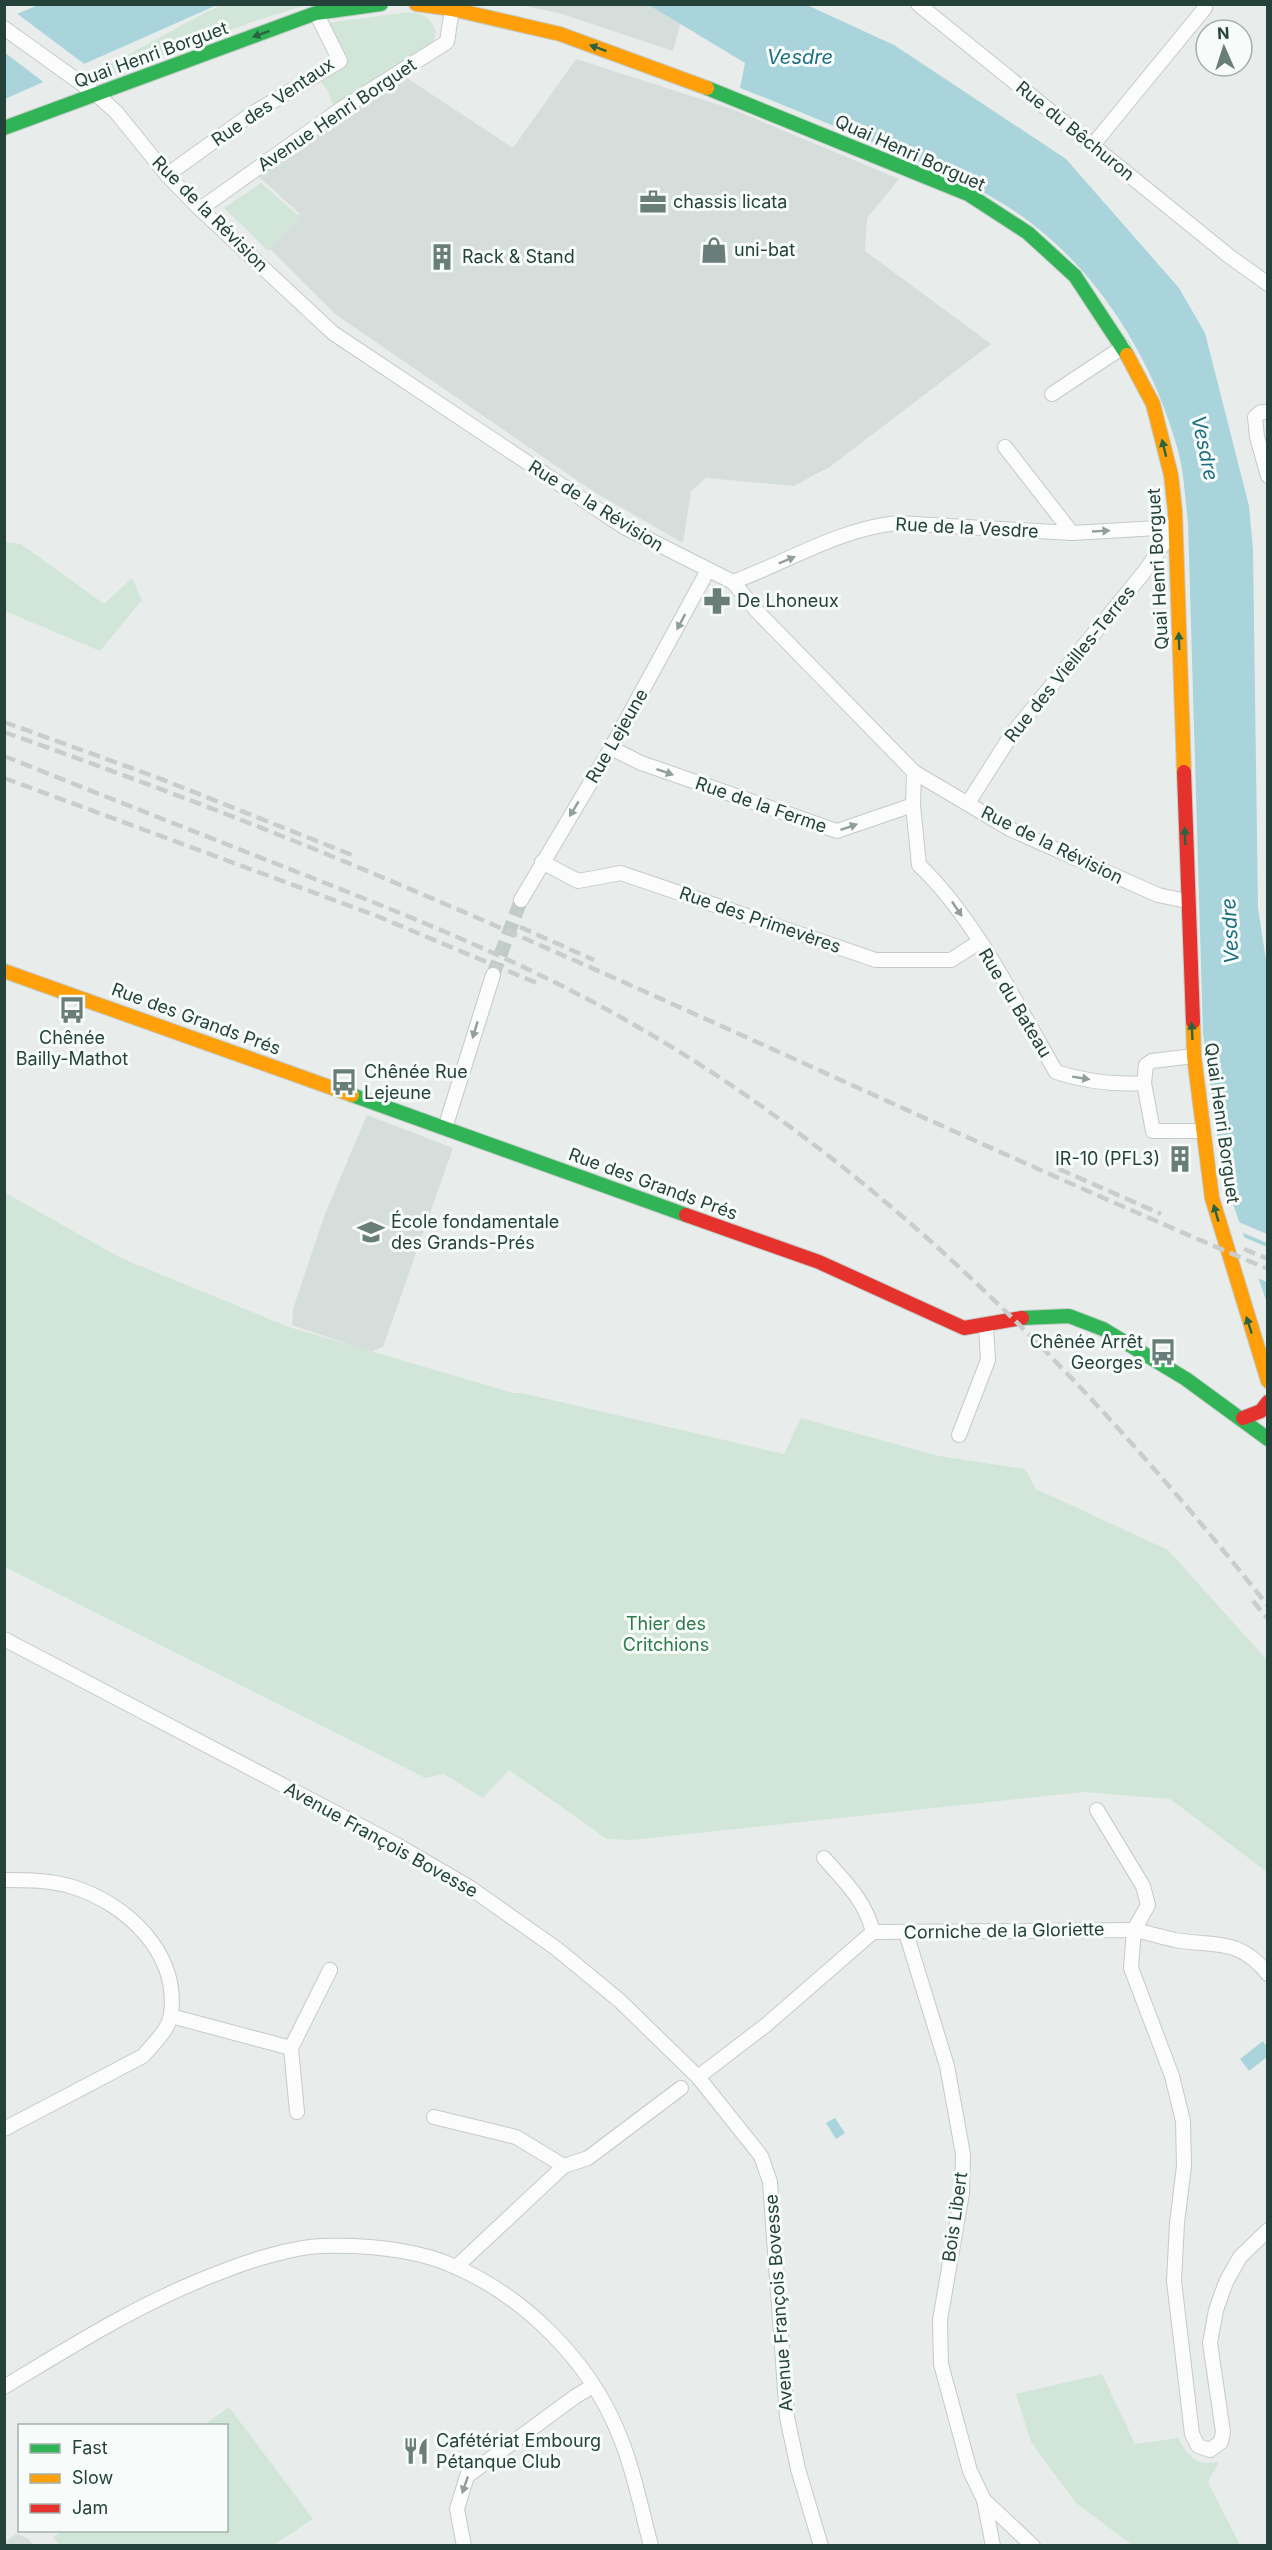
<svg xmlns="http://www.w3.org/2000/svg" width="1272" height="2550" viewBox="0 0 1272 2550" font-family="Inter,sans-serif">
  <rect width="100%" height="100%" fill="#e8edeb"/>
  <g fill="#d6dedb">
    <path d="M519 5H649L681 22 673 51 559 13Z"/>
    <path d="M576 59 732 109 899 179 867 218 865 251 991 344 831 466 794 486 706 478 691 491 683 543 594 492 335 314 267 246 300 214 258 176 316 135 407 78 513 148Z"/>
    <path d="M367 1115 453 1148 383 1347 371 1352 292 1325 293 1309 325 1214Z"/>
    <path d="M16 2534 27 2538 34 2545H5V2542Z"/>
  </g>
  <g fill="#d1e6d8">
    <path d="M223 4 306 5 255 21 113 74 100 75 94 72C138 51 179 25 223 4Z"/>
    <path d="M409 12C425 14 429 17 436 31L433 43 423 52 333 105 328 91 318 78 349 60 327 23Z"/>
    <path d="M261 183 300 217 268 251 224 208Z"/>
    <path d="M5 542 21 544 104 604 132 578 142 600 100 651 5 611Z"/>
    <path d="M4 1192 121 1258 289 1327 513 1393H522L784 1454 801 1418 939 1456 1025 1469 1036 1489 1168 1550 1267 1660V1872L1170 1799 1084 1792 632 1840 607 1839 509 1770 483 1798 444 1774 425 1778 5 1567Z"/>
    <path d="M1102 2374 1135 2444 1178 2438C1189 2457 1196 2466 1219 2462L1208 2482 1240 2545H1132L1075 2502 1031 2442 1016 2394Z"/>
    <path d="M229 2407 313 2519 274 2545H60L53 2537 62 2531 226 2530V2426L204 2425Z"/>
  </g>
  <g fill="#a9d4db">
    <path d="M38 5H217L5 99V19Z"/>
    <path d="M649 5H807L894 45 1066 159 1179 288 1205 333 1249 506 1253 549 1258 908 1268 973 1267 1303 1222 1172 1203 1033 1188 523C1185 498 1184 471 1177 447 1151 355 1096 267 1016 212 979 187 936 169 895 152 843 130 792 108 740 88L745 63Z"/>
    <path d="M1263 2041 1267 2047V2057L1249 2071 1240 2059Z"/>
    <path d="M835 2118 845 2133 836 2139 826 2123Z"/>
  </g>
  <g fill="#e8edeb">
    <path d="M15 12 87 66 46 84 4 52 5 17Z"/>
    <path d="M1236 1221 1267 1234V1243L1239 1231Z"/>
    <path d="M1241 1236 1267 1247V1282L1255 1277Z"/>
  </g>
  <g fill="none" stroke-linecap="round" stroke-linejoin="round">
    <path stroke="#c1cbc8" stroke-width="14" stroke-dasharray="14 7" stroke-linecap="butt" d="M493 975 521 900"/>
    <defs>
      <g id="street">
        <path d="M918 4 1229 256 1268 284"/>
        <path d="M4 28 96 94 116 112 167 175 200 209 333 333 624 527 733 582 756 610 914 772 1010 829 1158 895 1187 901"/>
        <path d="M1092 146 1205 8"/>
        <path d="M167 175 250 115 340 61 316 13"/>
        <path d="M200 209 341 109 447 42 452 9"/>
        <path d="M1052 394 1123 347"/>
        <path d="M1268 412H1261L1255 417 1257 437 1268 476"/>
        <path d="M1005 447 1072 533"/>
        <path d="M733 582C787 562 839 529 897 523L1072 533 1175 527"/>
        <path d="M611 748 641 763 837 831 913 805"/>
        <path d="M914 772 913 805 919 865C975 918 1017 1005 1056 1072 1084 1081 1115 1085 1144 1083L1146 1065 1152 1061 1194 1056"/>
        <path d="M968 803 1012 734 1145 571 1175 527"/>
        <path d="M542 862 578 881 621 873 876 960H951L979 942"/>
        <path d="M521 900 611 748 708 570"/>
        <path d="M1144 1083 1153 1131H1203"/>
        <path d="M445 1128 493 975"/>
        <path d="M959 1435 988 1360 986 1327"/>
        <path d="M4 1639 397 1845 469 1887 557 1949 620 2001 698 2077 761 2156 770 2182 787 2417 798 2469 821 2546"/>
        <path d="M1097 1810 1143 1886 1148 1905 1134 1930 1131 1968 1172 2076 1183 2121 1184 2166 1177 2223 1174 2281 1192 2434 1198 2446 1210 2450 1221 2442 1223 2432 1210 2343 1216 2310 1226 2282 1240 2257 1268 2230"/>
        <path d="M824 1858C845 1882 865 1900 873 1932"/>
        <path d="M4 1880C27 1880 51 1880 73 1887 127 1904 179 1953 171 2014 169 2030 153 2044 143 2056L4 2129"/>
        <path d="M906 1933 947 2066 963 2154 962 2193 940 2320 941 2364 970 2471 984 2500 993 2546"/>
        <path d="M171 2016 291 2048"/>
        <path d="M698 2077 766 2025 873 1932 1134 1930C1148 1933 1162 1937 1175 1940 1214 1947 1239 1937 1268 1974"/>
        <path d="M297 2112 291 2048 330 1970"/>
        <path d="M434 2117 516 2137 564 2166 456 2267"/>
        <path d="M564 2166 588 2158 681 2088"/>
        <path d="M4 2387C75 2344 143 2301 221 2272 248 2261 293 2247 322 2246 365 2245 416 2249 456 2267 526 2298 589 2361 618 2432 633 2467 641 2508 651 2546"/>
        <path d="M984 2500 1033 2546"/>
        <path d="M464 2546 457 2509 467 2476 576 2396 593 2386"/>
      </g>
      <g id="fast">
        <path d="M707 88 968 194 1028 233 1075 276 1127 355"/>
        <path d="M4 128 316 13 381 4"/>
        <path d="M352 1095 686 1215"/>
        <path d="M1022 1318 1069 1316 1103 1329 1186 1379 1268 1439"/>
      </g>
      <g id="slow">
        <path d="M416 4 452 9 560 34 707 88"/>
        <path d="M1127 355 1153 404 1171 475 1175 511 1184 772"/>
        <path d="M4 971 352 1095"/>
        <path d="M1193 1022 1194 1056 1212 1198 1268 1381"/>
      </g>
      <g id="jam">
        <path d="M1184 772 1193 1022"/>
        <path d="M686 1215 819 1262 964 1328 1022 1318"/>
        <path d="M1243 1418 1261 1411 1268 1402"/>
      </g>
    </defs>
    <use href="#street" stroke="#c5cac8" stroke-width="16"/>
    <use href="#fast" stroke="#c3ccc9" stroke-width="16"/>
    <use href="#slow" stroke="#c3ccc9" stroke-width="16"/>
    <use href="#jam" stroke="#c3ccc9" stroke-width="16"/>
    <use href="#street" stroke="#fcfcfc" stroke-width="14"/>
    <use href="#fast" stroke="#30b455" stroke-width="14"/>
    <use href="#slow" stroke="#ff9f0a" stroke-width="14"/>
    <use href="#jam" stroke="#e5322d" stroke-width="14"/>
    <g stroke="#c9cdcc" stroke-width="4.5" stroke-dasharray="12 6" stroke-linecap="butt">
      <path d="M4 722 156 777 352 855"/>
      <path d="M4 732C128 776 251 822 372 873 673 999 967 1142 1268 1269"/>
      <path d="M4 756C99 794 193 831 287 868 381 905 476 942 566 988 847 1130 1074 1361 1268 1606"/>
      <path d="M4 778 377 916 539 984"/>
      <path d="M520 927 594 960"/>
      <path d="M1059 1169 1161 1214"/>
      <path d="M1244 1249 1268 1259"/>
      <path d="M1253 1601 1268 1619"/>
    </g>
  </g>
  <defs><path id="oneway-solid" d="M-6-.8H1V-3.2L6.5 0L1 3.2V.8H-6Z" transform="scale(1.5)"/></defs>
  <g fill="#286442">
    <use href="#oneway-solid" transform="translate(261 34) rotate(160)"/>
    <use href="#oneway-solid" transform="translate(598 48) rotate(-160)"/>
    <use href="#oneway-solid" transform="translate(1164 448) rotate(-104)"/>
    <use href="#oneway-solid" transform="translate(1179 641) rotate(-92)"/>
    <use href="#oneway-solid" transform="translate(1185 836) rotate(-92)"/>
    <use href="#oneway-solid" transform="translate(1192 1031) rotate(-93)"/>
    <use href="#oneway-solid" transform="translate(1216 1213) rotate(-106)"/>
    <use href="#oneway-solid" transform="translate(1249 1325) rotate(-108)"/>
  </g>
  <g fill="#909f9b">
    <use href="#oneway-solid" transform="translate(1101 531) rotate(-3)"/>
    <use href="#oneway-solid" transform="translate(787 560) rotate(-23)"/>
    <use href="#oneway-solid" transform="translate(681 622) rotate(118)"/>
    <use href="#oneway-solid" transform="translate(665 772) rotate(19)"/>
    <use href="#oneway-solid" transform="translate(574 809) rotate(121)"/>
    <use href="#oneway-solid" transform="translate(849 827) rotate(-19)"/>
    <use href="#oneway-solid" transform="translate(957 909) rotate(56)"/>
    <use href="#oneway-solid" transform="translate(475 1030) rotate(107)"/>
    <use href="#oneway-solid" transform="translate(1081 1078) rotate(9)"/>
    <use href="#oneway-solid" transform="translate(465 2485) rotate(109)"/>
  </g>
  <defs>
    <symbol id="office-bare" viewBox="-9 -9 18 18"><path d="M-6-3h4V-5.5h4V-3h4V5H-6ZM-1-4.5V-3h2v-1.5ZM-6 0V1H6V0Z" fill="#697e78" stroke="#f7fbf9" stroke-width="2.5" paint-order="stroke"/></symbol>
    <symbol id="shop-bare" viewBox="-9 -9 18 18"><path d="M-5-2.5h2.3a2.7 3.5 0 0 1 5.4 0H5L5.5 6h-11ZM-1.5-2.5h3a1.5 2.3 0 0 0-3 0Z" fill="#697e78" stroke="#f7fbf9" stroke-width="2.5" paint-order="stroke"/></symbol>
    <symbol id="building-bare" viewBox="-9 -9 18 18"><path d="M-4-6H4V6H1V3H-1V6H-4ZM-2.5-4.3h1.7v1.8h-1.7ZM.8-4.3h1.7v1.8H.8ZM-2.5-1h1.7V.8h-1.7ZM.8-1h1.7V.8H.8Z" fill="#697e78" stroke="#f7fbf9" stroke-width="2.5" paint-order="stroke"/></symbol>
    <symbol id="pharmacy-bare" viewBox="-9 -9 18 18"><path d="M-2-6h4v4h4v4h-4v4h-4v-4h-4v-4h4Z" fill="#697e78" stroke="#f7fbf9" stroke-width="2.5" paint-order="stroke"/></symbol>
    <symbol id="bus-bare" viewBox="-9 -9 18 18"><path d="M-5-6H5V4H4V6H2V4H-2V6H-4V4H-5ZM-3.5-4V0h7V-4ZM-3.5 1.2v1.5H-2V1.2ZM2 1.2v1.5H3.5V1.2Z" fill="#697e78" stroke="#f7fbf9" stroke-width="2.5" paint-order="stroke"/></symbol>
    <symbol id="school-bare" viewBox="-9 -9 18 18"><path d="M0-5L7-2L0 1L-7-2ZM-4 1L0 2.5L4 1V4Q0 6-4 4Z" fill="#697e78" stroke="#f7fbf9" stroke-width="2.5" paint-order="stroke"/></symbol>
    <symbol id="restaurant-bare" viewBox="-9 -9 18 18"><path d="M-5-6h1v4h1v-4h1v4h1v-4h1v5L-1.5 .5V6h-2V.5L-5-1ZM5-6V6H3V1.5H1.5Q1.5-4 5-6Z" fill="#697e78" stroke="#f7fbf9" stroke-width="2.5" paint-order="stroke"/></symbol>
  </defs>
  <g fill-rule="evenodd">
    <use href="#office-bare" x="634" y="183" width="38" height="38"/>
    <use href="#shop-bare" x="695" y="231" width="38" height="38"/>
    <use href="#building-bare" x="423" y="238" width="38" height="38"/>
    <use href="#pharmacy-bare" x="698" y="582" width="38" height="38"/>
    <use href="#bus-bare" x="53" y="991" width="38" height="38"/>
    <use href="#bus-bare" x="325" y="1063" width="38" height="38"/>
    <use href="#building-bare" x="1161" y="1140" width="38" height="38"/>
    <use href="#school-bare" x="352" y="1213" width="38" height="38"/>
    <use href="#bus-bare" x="1144" y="1333" width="38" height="38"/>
    <use href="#restaurant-bare" x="397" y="2432" width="38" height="38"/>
  </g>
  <g text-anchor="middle" stroke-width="6" stroke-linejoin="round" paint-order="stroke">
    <g font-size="18" fill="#24423a" stroke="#f7fbf9">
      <text transform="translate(151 55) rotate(-20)" y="6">Quai Henri Borguet</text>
      <text transform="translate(273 102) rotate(-34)" y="6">Rue des Ventaux</text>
      <text transform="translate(337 115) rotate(-34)" y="6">Avenue Henri Borguet</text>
      <text transform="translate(1075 131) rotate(39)" y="6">Rue du Bêchuron</text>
      <text transform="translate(910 153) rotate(24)" y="6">Quai Henri Borguet</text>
      <text transform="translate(210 214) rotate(45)" y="6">Rue de la Révision</text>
      <text transform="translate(596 506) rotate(32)" y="6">Rue de la Révision</text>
      <text transform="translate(967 528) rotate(3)" y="6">Rue de la Vesdre</text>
      <text transform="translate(1158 569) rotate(-93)" y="6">Quai Henri Borguet</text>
      <text transform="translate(1070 664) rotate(-51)" y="6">Rue des Vieilles-Terres</text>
      <text transform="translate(617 736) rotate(-60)" y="6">Rue Lejeune</text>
      <text transform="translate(761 805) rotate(19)" y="6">Rue de la Ferme</text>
      <text transform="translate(1052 845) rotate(26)" y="6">Rue de la Révision</text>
      <text transform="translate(760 920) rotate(19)" y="6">Rue des Primevères</text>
      <text transform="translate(1015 1003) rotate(59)" y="6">Rue du Bateau</text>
      <text transform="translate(196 1019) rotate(20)" y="6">Rue des Grands Prés</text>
      <text transform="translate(1222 1123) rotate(82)" y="6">Quai Henri Borguet</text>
      <text transform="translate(653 1184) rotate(20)" y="6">Rue des Grands Prés</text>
      <text transform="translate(381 1840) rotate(29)" y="6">Avenue François Bovesse</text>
      <text transform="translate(1004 1931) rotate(-1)" y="6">Corniche de la Gloriette</text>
      <text transform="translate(955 2217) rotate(-82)" y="6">Bois Libert</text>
      <text transform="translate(779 2303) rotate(-94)" y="6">Avenue François Bovesse</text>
    </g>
    <g font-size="18" fill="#24423a" stroke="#f7fbf9" text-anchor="start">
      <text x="673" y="208">chassis licata</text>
      <text x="734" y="256">uni-bat</text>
      <text x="462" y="263">Rack &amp; Stand</text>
      <text x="737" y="607">De Lhoneux</text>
      <text x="72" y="1044" text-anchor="middle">Chênée<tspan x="72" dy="21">Bailly-Mathot</tspan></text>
      <text x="364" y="1078">Chênée Rue<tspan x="364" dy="21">Lejeune</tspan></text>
      <text x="1160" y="1165" text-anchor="end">IR-10 (PFL3)</text>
      <text x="391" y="1228">École fondamentale<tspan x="391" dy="21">des Grands-Prés</tspan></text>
      <text x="1143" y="1348" text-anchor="end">Chênée Arrêt<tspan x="1143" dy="21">Georges</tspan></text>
      <text x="436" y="2447">Cafétériat Embourg<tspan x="436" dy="21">Pétanque Club</tspan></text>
    </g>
    <g font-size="18" fill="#2d7a4b" stroke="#f7fbf9">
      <text x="666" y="1630">Thier des<tspan x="666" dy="21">Critchions</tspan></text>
    </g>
    <g font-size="20" font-style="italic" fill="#1c6f80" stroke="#f7fbf9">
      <text x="800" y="64">Vesdre</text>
      <text transform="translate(1205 448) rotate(78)" y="7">Vesdre</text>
      <text transform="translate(1230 931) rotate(-93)" y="7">Vesdre</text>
    </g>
  </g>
  <rect width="1272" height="2550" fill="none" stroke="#24423a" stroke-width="12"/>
  <rect x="18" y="2424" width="210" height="108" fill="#f7fbf9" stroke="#a3b1ad" stroke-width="1.5"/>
  <rect x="30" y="2444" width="30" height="9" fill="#30b455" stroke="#a3b1ad" stroke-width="1.5"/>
  <text x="72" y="2454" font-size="18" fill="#24423a">Fast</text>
  <rect x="30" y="2474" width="30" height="9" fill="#ff9f0a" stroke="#a3b1ad" stroke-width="1.5"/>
  <text x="72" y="2484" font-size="18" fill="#24423a">Slow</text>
  <rect x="30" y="2504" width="30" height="9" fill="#e5322d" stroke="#a3b1ad" stroke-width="1.5"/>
  <text x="72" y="2514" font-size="18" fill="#24423a">Jam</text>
  <g transform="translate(1224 48) rotate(357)"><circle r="28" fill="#f7fbf9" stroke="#a3b1ad" stroke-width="1.5"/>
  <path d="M0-4.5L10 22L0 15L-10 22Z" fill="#697e78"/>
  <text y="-9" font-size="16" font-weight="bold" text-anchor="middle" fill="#24423a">N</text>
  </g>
</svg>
